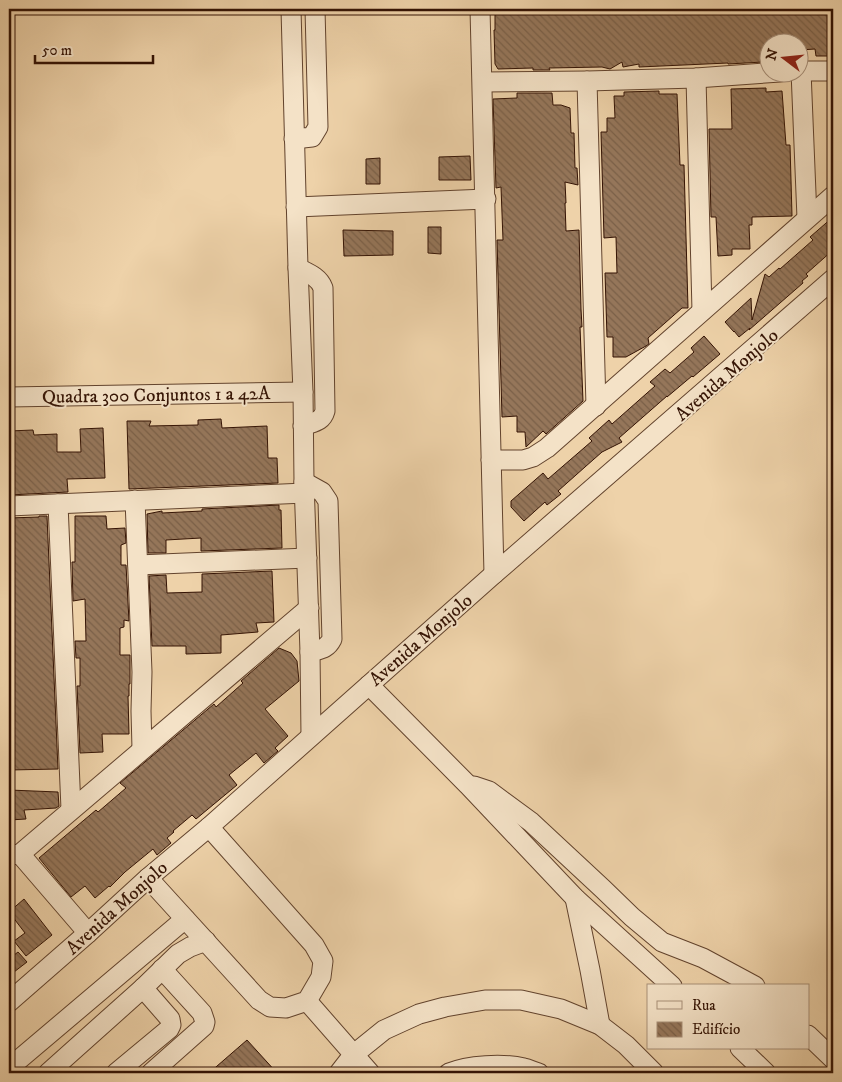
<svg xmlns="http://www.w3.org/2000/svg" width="842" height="1082" viewBox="0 0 842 1082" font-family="'IM FELL DW Pica',serif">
  <defs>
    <pattern id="building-back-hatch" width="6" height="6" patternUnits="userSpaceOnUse" patternTransform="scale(1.25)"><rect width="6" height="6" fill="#95765a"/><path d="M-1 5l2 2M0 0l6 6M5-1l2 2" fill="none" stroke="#7a6048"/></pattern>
  </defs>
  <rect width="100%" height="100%" fill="#eed2a9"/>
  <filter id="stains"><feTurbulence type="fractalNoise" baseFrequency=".004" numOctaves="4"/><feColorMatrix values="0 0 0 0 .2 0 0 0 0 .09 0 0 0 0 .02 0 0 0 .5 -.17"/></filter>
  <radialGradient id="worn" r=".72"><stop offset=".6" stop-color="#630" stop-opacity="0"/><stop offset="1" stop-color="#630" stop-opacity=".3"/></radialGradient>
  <g fill="url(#building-back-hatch)" stroke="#341304">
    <path d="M495 9H833V30H830L831 56H816L815 49 800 50V42H770V50H763V62L728 64V63L639 67V64L623 67 622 62 610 69 602 67 549 68 550 70H533V68L498 69 495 64 494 30H495Z"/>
    <path d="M766 88V92L782 91 786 145H790L792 216 752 217V225H749L750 249H732V255L718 256 716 217H711L709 129H732L731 89Z"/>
    <path d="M659 91V94H677L680 165H684L688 308H682L648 338 649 344 646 346 626 357H613V337H607L605 273H617L616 237 604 238 601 132H607V118H615L614 96H624V92Z"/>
    <path d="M517 93H552L553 105H561L570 108 571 133H574L575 168H577L578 185 565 182 566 203H565L566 231 579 230 581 309 582 327H580L583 401 546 434 543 431 526 447 525 432H517V416L502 417 497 240H503L501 187 496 188 493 99 517 98Z"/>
    <path d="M470 156 471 180H439V157Z"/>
    <path d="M380 158V184H366V159Z"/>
    <path d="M833 217V250L806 274 808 276 802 281 803 283 749 330 750 328 739 337 734 331V332L725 322 751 298 752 320 765 274 769 277 779 268 780 269 813 240 810 237Z"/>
    <path d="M428 227H441V254L428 253Z"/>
    <path d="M343 230 393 231V255L344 256Z"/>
    <path d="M704 336 720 354 693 377 692 376 667 397V396L619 438 622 442 602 452 585 467 558 491 561 494 547 505 545 502 524 521 511 507V501L543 473 548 479 592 441 589 438 609 420 612 424 655 386 650 382 665 369 670 373 694 352 691 348Z"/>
    <path d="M221 419 222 428 267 426 268 458H277L278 483 129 489 127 421H151L149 426 198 425V420Z"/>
    <path d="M103 428 105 478 67 479 68 492 9 495V431L33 430 34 435 57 434V452H81L80 429Z"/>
    <path d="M279 505V510H281L282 548 201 551V538L166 540V553H148L147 514 162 511V513L202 511V509Z"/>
    <path d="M39 516H47L58 769 9 770V518L39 517Z"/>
    <path d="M75 516H106L107 529 125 528 126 543 121 545V565H126L129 621 124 620V627L120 628V655H130V684H129V696H128L129 734H102L103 752 80 753 77 686H80V658H76L75 641H86L85 599 73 601 72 562H75Z"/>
    <path d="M272 571 274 622 256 623 258 632 221 635V653L186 654V646H152L149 576 166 575 167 593 202 592V574Z"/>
    <path d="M279 648 291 653 297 661 299 681 265 709 288 736 275 748 278 751 264 763 256 753 229 775 237 785 196 819 192 815 173 831 174 832 167 838 171 843 157 855 153 849 125 872 110 887 109 886 95 898 85 886 71 897 39 858 96 810 98 812 126 788 120 783 214 704 216 707 243 683 241 681Z"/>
    <path d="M9 790 58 792 59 806 56 808 24 810 26 819 9 820Z"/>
    <path d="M24 899 52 935 26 956 14 941 25 933 9 912Z"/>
    <path d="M18 952 27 962 14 972 9 965V959Z"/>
    <path d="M247 1040 277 1073H209Z"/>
  </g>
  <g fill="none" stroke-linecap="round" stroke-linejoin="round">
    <defs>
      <g id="minor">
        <path d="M291 9 298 268 303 392 304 482 310 652 311 736"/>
        <path d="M480 9 494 574"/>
        <path d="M800 71H833"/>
        <path d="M801 71 807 218"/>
        <path d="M696 78 702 311"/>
        <path d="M587 81 596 406"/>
        <path d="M483 82 587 81 696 78 780 72"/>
        <path d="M294 139 312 137 318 127 315 9"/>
        <path d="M296 207 486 199"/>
        <path d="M298 268C308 273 319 277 323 288L325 411C322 422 313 422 303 426"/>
        <path d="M9 397 303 392"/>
        <path d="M491 460H523L533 457 547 448 833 196"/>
        <path d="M304 482 322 492 328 501 332 639C327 649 321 649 310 652"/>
        <path d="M135 500 142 672 141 711 142 749"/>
        <path d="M58 504 71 809"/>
        <path d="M9 506 305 493"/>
        <path d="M138 565 307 558"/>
        <path d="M369 685 468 785 575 898 672 986"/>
        <path d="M474 786 489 791 531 822 603 889 632 917 662 942 703 958 755 986"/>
        <path d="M20 854 88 933"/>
        <path d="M9 855 20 854 309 608"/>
        <path d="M148 878 259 1000 270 1007 286 1008 307 1001 321 977 323 961 314 945 209 827"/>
        <path d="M575 898 590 970 600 1025"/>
        <path d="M307 1001 370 1073"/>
        <path d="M9 1002 88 933 148 878 209 827 494 574 833 279"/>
        <path d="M808 1035 833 1059"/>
        <path d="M740 1048 766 1073"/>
        <path d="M9 1068 185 919"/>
        <path d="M48 1073 143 988 178 954 190 947 206 941"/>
        <path d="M116 1073 169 1029 171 1025 170 1019 143 988"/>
        <path d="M151 1073 204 1026 205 1022 202 1013 162 969"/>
        <path d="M339 1073 353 1055 384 1030 419 1014 445 1007 485 1000H521L561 1009 600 1025 626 1045 654 1073"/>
        <path d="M449 1073C468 1065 503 1063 524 1068 529 1069 534 1072 539 1073"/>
      </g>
    </defs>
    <use href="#minor" stroke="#62432d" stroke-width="21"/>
    <use href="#minor" stroke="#f4e2c7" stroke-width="19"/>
  </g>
  <g text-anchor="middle" stroke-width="4" stroke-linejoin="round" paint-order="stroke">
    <g font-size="19" fill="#341304" stroke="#f4e2c7">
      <text transform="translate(726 374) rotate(-41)" y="7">Avenida Monjolo</text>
      <text transform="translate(156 394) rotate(-1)" y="7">Quadra 300 Conjuntos 1 a 42A</text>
      <text transform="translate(420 639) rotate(-41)" y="7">Avenida Monjolo</text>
      <text transform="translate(116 907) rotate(-42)" y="7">Avenida Monjolo</text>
    </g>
  </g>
  <rect width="842" height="1082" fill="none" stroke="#eed2a9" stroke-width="30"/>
  <rect x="10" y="10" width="822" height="1062" fill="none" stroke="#341304" stroke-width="2.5"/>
  <rect x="15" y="15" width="812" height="1052" fill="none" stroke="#341304"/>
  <rect x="647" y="984" width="162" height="65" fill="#f4e2c7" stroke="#a78f79"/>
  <rect x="657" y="1001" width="25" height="8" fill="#f4e2c7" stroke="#a78f79"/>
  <text x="692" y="1010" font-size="15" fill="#341304">Rua</text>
  <rect x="657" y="1022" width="25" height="15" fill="url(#building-back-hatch)" stroke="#a78f79"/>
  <text x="692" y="1034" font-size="15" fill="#341304">Edifício</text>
  <g transform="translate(784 58) rotate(286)"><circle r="24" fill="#f4e2c7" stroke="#a78f79"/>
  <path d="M0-4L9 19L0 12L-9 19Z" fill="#8f2418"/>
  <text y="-8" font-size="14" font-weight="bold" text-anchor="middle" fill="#341304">N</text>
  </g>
  <path d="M35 55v8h118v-8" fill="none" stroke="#341304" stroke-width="2.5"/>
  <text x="42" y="55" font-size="15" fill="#341304" stroke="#f4e2c7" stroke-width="4" paint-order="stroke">50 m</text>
  <rect width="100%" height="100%" filter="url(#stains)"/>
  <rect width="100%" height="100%" fill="url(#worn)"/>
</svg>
